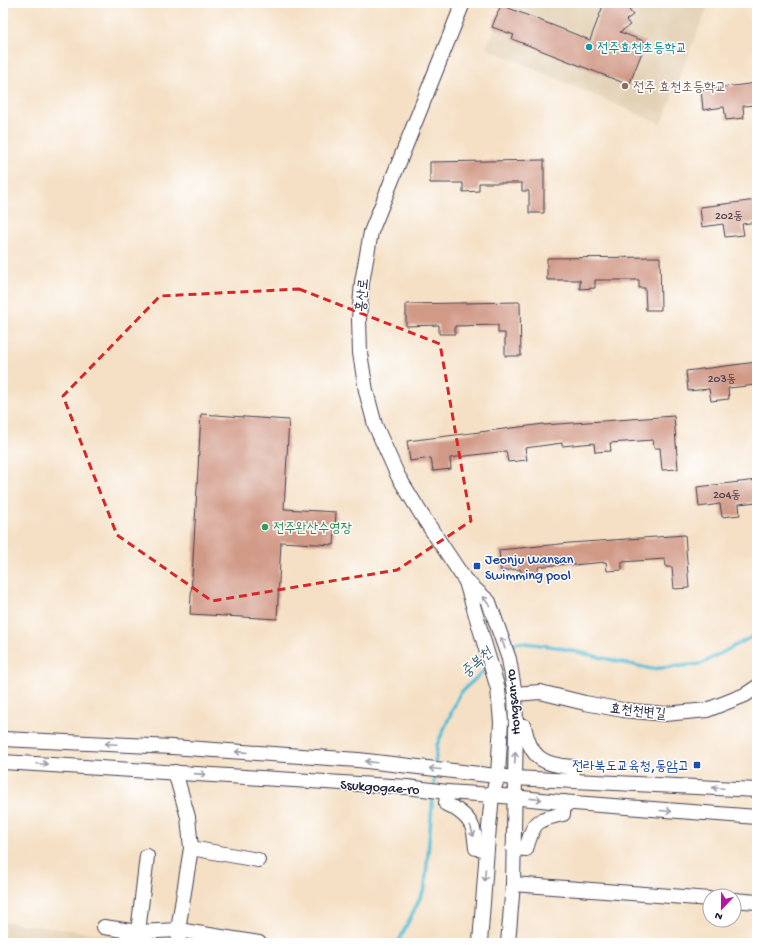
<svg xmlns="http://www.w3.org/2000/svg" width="760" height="946" viewBox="0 0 760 946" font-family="'Gochi Hand','Poor Story',sans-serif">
  <rect width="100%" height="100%" fill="#fff"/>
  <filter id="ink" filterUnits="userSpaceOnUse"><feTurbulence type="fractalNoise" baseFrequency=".025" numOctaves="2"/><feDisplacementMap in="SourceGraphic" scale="8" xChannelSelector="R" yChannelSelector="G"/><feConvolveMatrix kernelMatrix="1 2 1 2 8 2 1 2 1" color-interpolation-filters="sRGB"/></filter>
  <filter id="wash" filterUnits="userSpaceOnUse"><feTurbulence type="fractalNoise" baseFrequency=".012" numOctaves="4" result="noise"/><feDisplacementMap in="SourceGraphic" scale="16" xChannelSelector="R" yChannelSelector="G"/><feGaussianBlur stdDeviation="0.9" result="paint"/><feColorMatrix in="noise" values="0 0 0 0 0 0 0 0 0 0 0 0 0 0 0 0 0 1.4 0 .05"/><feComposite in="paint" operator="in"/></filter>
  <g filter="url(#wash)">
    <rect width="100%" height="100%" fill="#f5e0c5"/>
    <g fill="#e3d1b5">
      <path d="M506 3H709L661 124 486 48Z"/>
      <path d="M4 922 149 940 155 943H5Z"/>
    </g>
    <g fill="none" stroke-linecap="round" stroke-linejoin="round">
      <g stroke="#56bcd4" stroke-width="3.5">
        <path d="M509 649 517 642 556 647 651 669 701 664 757 634"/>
        <path d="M435 766 437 745 460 693 488 667"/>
        <path d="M434 788 435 772"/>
        <path d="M398 943 425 888 433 794"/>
      </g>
    </g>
    <g id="blocks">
      <g fill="#d19a87">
        <path d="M604 3H640L629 10 633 15 626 20 630 25 620 32 646 42 629 85 512 39 514 35 492 27 501 5 590 40Z"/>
        <path d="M757 83V105L743 106 744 118 726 120 724 107 703 110 701 90Z"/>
        <path d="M544 160V213H529V191H522V183H479V191L463 192V183H430V162Z"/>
        <path d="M757 200V222L742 224 744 235 725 237 723 224 702 227 700 207Z"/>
        <path d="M660 257 661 310H646L645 288H639V280H595V288L580 289V280H547V258Z"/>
        <path d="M520 302 521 356H505V333H498V325L455 326V334H439V325L406 326V304Z"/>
        <path d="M757 362V385L728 388 729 399 711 401 709 389 688 391 686 371Z"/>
        <path d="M201 414 289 420 284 509 336 512 334 545 281 542 277 619 190 614Z"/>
        <path d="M674 416 678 469 662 470 660 448H654L653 440 610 443 611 451 595 452 594 443 562 446V443L525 448 527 460 508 462 506 451 450 458 451 469 433 471 431 458 410 461 407 441 544 424V425Z"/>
        <path d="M757 480V502L739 504 740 515 722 517 720 504 699 507 697 487Z"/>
        <path d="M685 535 689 588 674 589 672 567H666L665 559 622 562V570L607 571 606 562 573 565V563L538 567 539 576 521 578 520 569 501 571 499 550 570 543Z"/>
      </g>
    </g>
  </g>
  <g filter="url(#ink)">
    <use href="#blocks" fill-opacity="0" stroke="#423e50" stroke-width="1"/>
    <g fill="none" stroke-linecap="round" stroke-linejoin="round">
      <defs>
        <g id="minor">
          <path d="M463 3 371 232 362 282 359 319 360 353 366 391 375 425 398 476 423 517 465 580 489 602 509 659 515 694 516 727 513 884 508 943"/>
          <path d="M466 582 498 689 501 722 498 776 492 795 487 849 480 943"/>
          <path d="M515 694 540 692 585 703 623 710 665 714 707 710 745 695 757 687"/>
          <path d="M516 727 524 726C530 757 542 765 572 767L573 780"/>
          <path d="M3 739 172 747 358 760 514 778 757 790"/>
          <path d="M3 762 407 787 447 792 492 795 561 802 757 817"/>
          <path d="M175 772 188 817 191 848 178 930 179 943"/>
          <path d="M447 792 446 804C457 809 469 816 473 829 475 834 475 842 476 848L487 849"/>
          <path d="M191 848 258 860"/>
          <path d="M513 848 526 849C534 822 535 820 563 814L564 802"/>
          <path d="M513 884 710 899"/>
          <path d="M734 900 757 902"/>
          <path d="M104 927 138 932 178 930 259 943"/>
          <path d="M138 932 147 856"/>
        </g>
      </defs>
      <use href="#minor" stroke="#423e50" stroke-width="16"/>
      <use href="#minor" stroke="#fff" stroke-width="14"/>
    </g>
    <defs><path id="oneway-shaft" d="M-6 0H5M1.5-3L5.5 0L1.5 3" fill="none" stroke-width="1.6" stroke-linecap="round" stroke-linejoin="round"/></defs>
    <g stroke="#9c9ca7">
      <use href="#oneway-shaft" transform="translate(486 601) rotate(-128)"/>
      <use href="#oneway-shaft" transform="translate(503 643) rotate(-109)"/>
      <use href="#oneway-shaft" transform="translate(111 744) rotate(-177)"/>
      <use href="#oneway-shaft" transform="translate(241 752) rotate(-176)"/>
      <use href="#oneway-shaft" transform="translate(515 758) rotate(-87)"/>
      <use href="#oneway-shaft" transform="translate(371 762) rotate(-173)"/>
      <use href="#oneway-shaft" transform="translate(42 764) rotate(3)"/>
      <use href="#oneway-shaft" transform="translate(435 769) rotate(-175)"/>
      <use href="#oneway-shaft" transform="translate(200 774) rotate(4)"/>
      <use href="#oneway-shaft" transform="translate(718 788) rotate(-177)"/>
      <use href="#oneway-shaft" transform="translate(536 799) rotate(6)"/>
      <use href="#oneway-shaft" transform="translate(666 811) rotate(5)"/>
      <use href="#oneway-shaft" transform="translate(472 831) rotate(73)"/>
      <use href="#oneway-shaft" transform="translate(485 875) rotate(94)"/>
    </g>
  </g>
  <path fill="none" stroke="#d62828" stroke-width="3" stroke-dasharray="8 5" stroke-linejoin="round" d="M299 289 440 344 471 521 397 570 212 601 117 535 63 396 160 296Z"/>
  <circle fill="#0f9aa8" stroke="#fff" stroke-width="1.5" cx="589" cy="47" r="4"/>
  <circle fill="#8d6e63" stroke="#fff" stroke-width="1.5" cx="625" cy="86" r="4"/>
  <circle fill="#2e9e5b" stroke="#fff" stroke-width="1.5" cx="265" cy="527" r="4"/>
  <g fill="#1a4fb4" stroke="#fff" stroke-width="1.5">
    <rect x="473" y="562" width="8" height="8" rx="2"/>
    <rect x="693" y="761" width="8" height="8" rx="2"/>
  </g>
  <g text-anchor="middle" stroke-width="3" stroke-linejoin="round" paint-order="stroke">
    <g font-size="12" fill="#4e404e">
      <text x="729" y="219">202동</text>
      <text x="722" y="382">203동</text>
      <text x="727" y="498">204동</text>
    </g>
    <g font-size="14" fill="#0d838f" stroke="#fff" text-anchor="start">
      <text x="597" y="52">전주효천초등학교</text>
    </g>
    <g font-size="14" fill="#785e54" stroke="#fff" text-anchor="start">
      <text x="633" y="91">전주 효천초등학교</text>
    </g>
    <g font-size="14" fill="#22223b" stroke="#fff">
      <text transform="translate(361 295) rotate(-84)" y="5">홍산로</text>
      <text transform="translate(512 702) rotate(-95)" y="5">Hongsan-ro</text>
      <text transform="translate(638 710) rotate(6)" y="5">효천천변길</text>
      <text transform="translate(380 786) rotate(4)" y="5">Ssukgogae-ro</text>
    </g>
    <g font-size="14" fill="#27864d" stroke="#fff" text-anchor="start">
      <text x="273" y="532">전주완산수영장</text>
    </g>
    <g font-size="14" fill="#164399" stroke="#fff" text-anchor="start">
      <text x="485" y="563">Jeonju Wansan<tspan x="485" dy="16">Swimming pool</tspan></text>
      <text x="689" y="770" text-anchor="end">전라북도교육청,동암고</text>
    </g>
    <g font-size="15" font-style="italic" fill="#376078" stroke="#fff">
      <text transform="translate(476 662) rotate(-42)" y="5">중복천</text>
    </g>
  </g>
  <rect width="760" height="946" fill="none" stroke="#fff" stroke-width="16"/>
  <g transform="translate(722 908) rotate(202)"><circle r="19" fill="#ffffff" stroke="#a7a7b1"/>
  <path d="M0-3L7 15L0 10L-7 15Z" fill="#b5179e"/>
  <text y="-6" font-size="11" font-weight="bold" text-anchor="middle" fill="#22223b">N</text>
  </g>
</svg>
